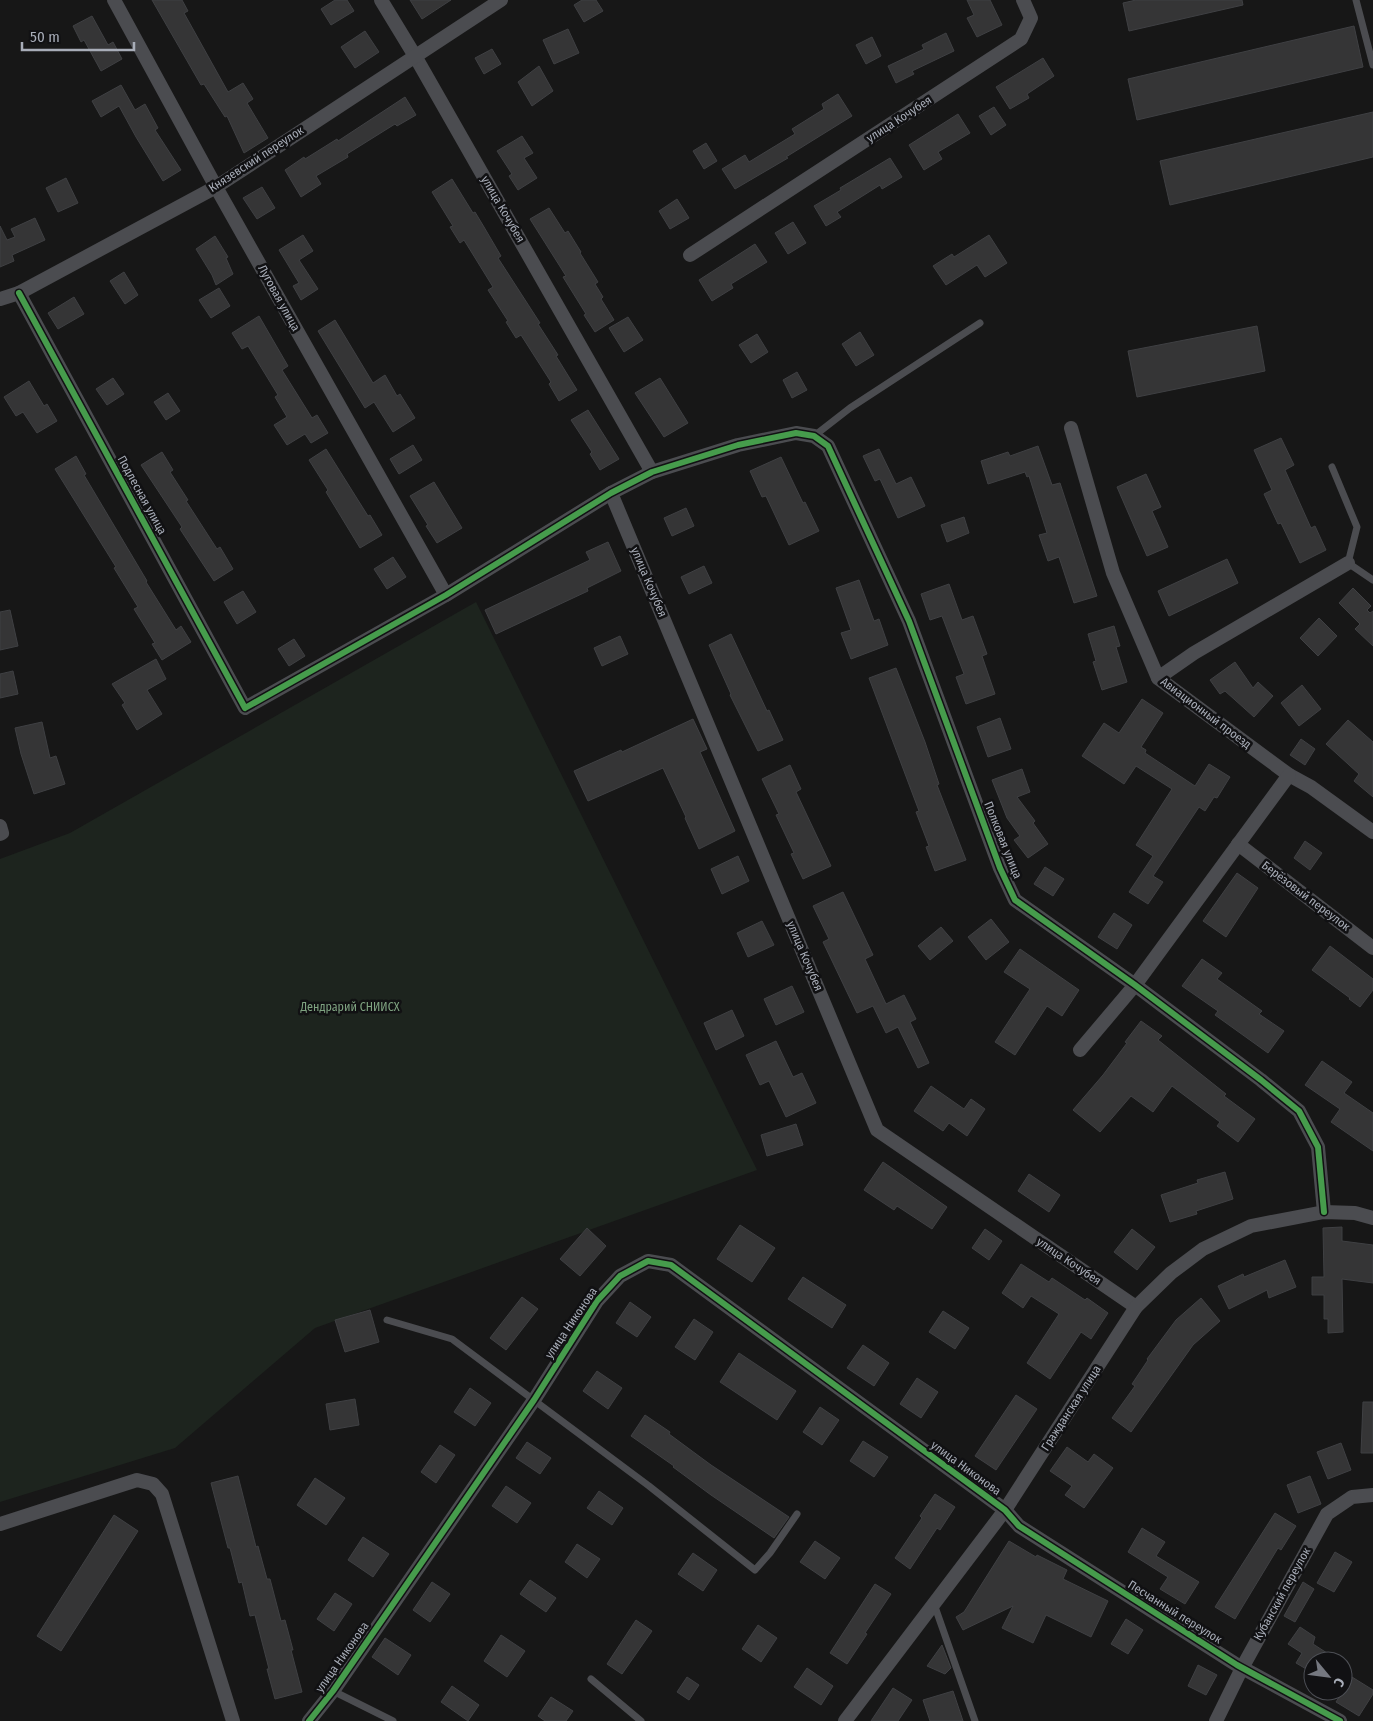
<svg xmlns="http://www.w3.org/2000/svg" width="1373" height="1721" viewBox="0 0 1373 1721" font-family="'Fira Sans Condensed',sans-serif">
  <rect width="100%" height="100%" fill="#171717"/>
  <path fill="#1d241e" d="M476 602 757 1170 315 1328 175 1448 0 1502V859L70 833Z"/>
  <g fill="#353536" stroke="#3f4043">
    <path d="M152 0H182L188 11 184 13 228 92 243 83 253 99 247 103 268 138 244 153 227 116 225 117 204 84 201 85Z"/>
    <path d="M335 0H347L354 11 331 25 321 9Z"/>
    <path d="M410 0H451L422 19Z"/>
    <path d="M582 0H596L603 11 584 22 574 5Z"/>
    <path d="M967 0H990L1002 25 977 37 967 18 974 15Z"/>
    <path d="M1136 0H1242L1243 5 1129 31 1123 3Z"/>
    <path d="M92 16 108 45 113 42 122 59 101 71 84 40 81 42 73 26Z"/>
    <path d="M1354 26 1363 67 1137 120 1128 79Z"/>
    <path d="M568 29 579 53 554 64 543 40Z"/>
    <path d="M365 31 379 52 355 68 341 47Z"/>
    <path d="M946 33 954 51 912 71 914 74 896 83 888 66 924 49 922 45Z"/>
    <path d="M872 37 881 56 866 64 856 45Z"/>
    <path d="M492 49 501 64 484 74 475 58Z"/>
    <path d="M1043 58 1054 76 1027 94 1029 98 1010 109 996 87Z"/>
    <path d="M539 66 553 91 532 106 518 82Z"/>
    <path d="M121 85 135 110 145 104 158 128 155 130 181 170 163 181 136 137 119 106 101 117 92 101Z"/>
    <path d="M838 94 852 116 786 157 788 158 735 189 722 169 745 155 749 162 795 134 792 129 824 109 822 104Z"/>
    <path d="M405 97 416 115 397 126 395 124 347 154 348 157 316 176 321 184 301 197 285 170 304 157 305 159 337 139 338 141Z"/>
    <path d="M994 107 1006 125 991 135 979 116Z"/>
    <path d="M1373 112V157L1170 205 1160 161Z"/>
    <path d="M958 114 970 133 938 152 942 159 924 170 909 145Z"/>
    <path d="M522 136 533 153 524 158 537 178 518 190 509 176 512 174 497 151Z"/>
    <path d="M706 143 717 161 704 169 693 151Z"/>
    <path d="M890 158 902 177 882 189 880 185 837 212 841 217 826 226 814 206 841 190 840 188Z"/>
    <path d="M66 178 78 203 58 212 46 188Z"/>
    <path d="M452 179 473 213 475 212 484 227 501 256 498 258 540 323 538 324 558 355 556 356 577 390 559 401 549 384 551 382 521 335 516 338 506 322 508 321 488 290 493 287 464 240 460 243 450 227 453 226 432 192Z"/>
    <path d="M262 187 275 208 257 219 243 198Z"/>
    <path d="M677 199 689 218 670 229 659 211Z"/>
    <path d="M549 208 565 233 568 231 581 252 580 253 598 282 595 284 603 297 601 299 614 320 595 332 584 315 586 314 563 277 566 276 530 219Z"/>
    <path d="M35 218 45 240 12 255 14 261 0 267V226L7 240 15 237 11 229Z"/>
    <path d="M793 222 806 243 788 254 775 233Z"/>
    <path d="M303 235 313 251 299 260 318 289 301 300 293 286 299 283 279 250Z"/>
    <path d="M989 235 1007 263 985 277 977 265 946 285 933 266 952 254 954 257Z"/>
    <path d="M215 236 228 257 226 258 233 274 216 285 212 275 196 249Z"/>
    <path d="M755 244 767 262 731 284 733 288 712 301 699 280Z"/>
    <path d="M124 272 138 295 125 304 110 281Z"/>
    <path d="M219 288 230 306 211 318 199 300Z"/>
    <path d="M74 297 84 314 58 329 48 313Z"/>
    <path d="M259 316 288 366 282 370 312 418 317 415 328 433 311 443 305 434 287 445 274 425 287 417 275 397 278 395 248 346 242 349 232 333Z"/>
    <path d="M628 317 643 340 624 352 609 328Z"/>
    <path d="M335 320 373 383 385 375 397 396 400 394 415 418 393 432 374 402 365 408 318 331Z"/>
    <path d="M1257 326 1265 371 1137 397 1128 351Z"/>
    <path d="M860 332 874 355 856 366 842 344Z"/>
    <path d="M757 334 768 352 751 363 739 345Z"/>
    <path d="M797 372 807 390 792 398 783 380Z"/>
    <path d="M113 378 124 394 107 405 96 389Z"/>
    <path d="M660 378 688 423 664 437 635 393Z"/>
    <path d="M29 381 44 406 47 404 57 421 37 433 23 412 16 416 4 397Z"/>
    <path d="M168 393 180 411 166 420 154 402Z"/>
    <path d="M588 410 619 459 600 470 590 454 592 452 571 420Z"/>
    <path d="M1281 438 1294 465 1285 470 1311 528 1315 526 1326 550 1300 563 1281 523 1278 524 1264 494 1272 490 1254 450Z"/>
    <path d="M413 445 422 460 399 474 390 459Z"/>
    <path d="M1038 446 1052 485 1060 483 1097 596 1074 603 1059 557 1048 561 1039 535 1047 533 1029 476 1027 477 1025 472 988 484 981 461 1008 452 1010 456Z"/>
    <path d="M326 449 368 516 370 515 382 535 360 548 326 492 328 490 309 460Z"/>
    <path d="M879 449 896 484 911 477 925 506 898 518 880 479 875 481 863 456Z"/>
    <path d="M162 452 173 470 170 472 188 500 186 501 217 549 220 547 233 569 214 581 180 529 182 527 141 465Z"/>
    <path d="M76 456 86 474 84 475 147 581 146 582 176 630 181 626 191 642 162 660 152 644 155 643 134 609 138 607 114 568 116 567 55 469Z"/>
    <path d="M781 457 803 503 805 502 819 531 789 545 766 496 762 497 750 471Z"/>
    <path d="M1146 474 1161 507 1152 511 1168 547 1147 556 1117 487Z"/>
    <path d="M434 482 462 528 437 543 426 526 428 525 410 496Z"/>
    <path d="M686 508 694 526 672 536 664 518Z"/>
    <path d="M964 517 969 533 947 542 941 525Z"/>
    <path d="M608 542 621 571 587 588 588 591 496 634 485 610 590 560 586 552Z"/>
    <path d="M393 557 406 577 387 589 374 569Z"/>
    <path d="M1227 559 1238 583 1169 616 1158 591Z"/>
    <path d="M704 566 712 583 689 594 681 577Z"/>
    <path d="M859 580 874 621 879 619 888 645 851 659 841 633 851 630 836 588Z"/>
    <path d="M949 584 962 620 973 616 987 654 982 656 995 694 966 704 956 677 964 674 942 616 930 620 921 594Z"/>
    <path d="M1353 588 1371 606 1367 610 1370 613 1373 611V646L1355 629 1360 624 1339 603Z"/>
    <path d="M243 591 256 612 237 624 224 602Z"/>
    <path d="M10 610 18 646 0 650V612Z"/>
    <path d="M1319 618 1337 636 1318 656 1300 638Z"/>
    <path d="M1114 626 1120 646 1116 647 1127 682 1102 690 1093 662 1096 661 1088 634Z"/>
    <path d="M731 634 767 711 769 710 783 740 758 751 730 695 731 694 709 645Z"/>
    <path d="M620 636 628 654 602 666 594 648Z"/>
    <path d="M294 639 305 656 289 666 278 649Z"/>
    <path d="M156 659 166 679 147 690 162 714 137 730 122 705 125 703 112 684Z"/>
    <path d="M1235 662 1253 688 1258 682 1273 696 1254 717 1225 691 1220 694 1210 680Z"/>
    <path d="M896 668 925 742 939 784 937 785 966 860 935 871 926 847 929 846 916 812 919 811 869 678Z"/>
    <path d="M13 671 18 694 0 698V674Z"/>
    <path d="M1302 685 1321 709 1299 726 1281 703Z"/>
    <path d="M1142 699 1163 713 1141 747 1146 750 1145 753 1195 786 1209 764 1230 777 1217 798 1214 797 1205 811 1199 807 1153 876 1163 882 1148 904 1129 892 1153 856 1136 845 1172 789 1136 766 1124 784 1082 756 1104 723 1119 733Z"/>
    <path d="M1000 718 1011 749 988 757 977 727Z"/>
    <path d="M693 719 707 749 700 752 735 831 699 849 685 818 686 817 663 768 588 801 574 771 621 750 622 752Z"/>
    <path d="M1348 720 1373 742V797L1354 781 1359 774 1326 744Z"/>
    <path d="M42 722 50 758 56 756 65 784 34 794 21 754 15 728Z"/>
    <path d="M1301 739 1315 749 1305 765 1290 755Z"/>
    <path d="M790 765 801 789 796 792 831 866 803 879 791 854 794 853 776 815 779 814 762 779Z"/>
    <path d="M1022 769 1030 792 1017 797 1035 821 1033 823 1048 844 1028 858 1014 840 1020 836 1007 818 992 780Z"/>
    <path d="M1305 841 1322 853 1310 870 1294 858Z"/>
    <path d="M738 856 749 881 722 894 711 869Z"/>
    <path d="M1045 867 1064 879 1053 896 1034 884Z"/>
    <path d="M1237 873 1258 888 1226 937 1203 921Z"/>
    <path d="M843 892 873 955 865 959 886 1004 904 995 916 1019 910 1022 929 1063 918 1068 898 1027 886 1033 873 1006 857 1013 823 942 829 939 813 906Z"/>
    <path d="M1114 913 1132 925 1117 949 1098 937Z"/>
    <path d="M991 919 1009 942 986 960 968 937Z"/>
    <path d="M762 921 774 945 748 957 737 933Z"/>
    <path d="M941 927 953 941 930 960 918 946Z"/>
    <path d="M1330 946 1373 979V990L1360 1007 1349 999 1350 998 1312 970Z"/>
    <path d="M1020 949 1079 990 1062 1016 1047 1006 1015 1055 995 1042 1030 989 1004 972Z"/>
    <path d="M1202 959 1222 973 1217 979 1262 1011 1259 1014 1284 1031 1268 1053 1215 1015 1218 1011 1182 986Z"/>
    <path d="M792 986 804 1012 776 1025 764 999Z"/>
    <path d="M732 1010 744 1036 716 1050 704 1023Z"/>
    <path d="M1141 1021 1162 1036 1158 1040 1226 1094 1224 1096 1255 1119 1238 1142 1217 1126 1220 1122 1172 1086 1153 1112 1131 1096 1100 1132 1073 1110 1103 1075 1127 1043 1125 1042Z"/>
    <path d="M776 1041 793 1077 802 1073 816 1103 786 1117 769 1081 760 1085 746 1055Z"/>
    <path d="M1322 1061 1352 1082 1344 1093 1373 1113V1151L1331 1122 1340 1109 1305 1085Z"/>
    <path d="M931 1086 964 1109 971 1099 985 1109 967 1136 949 1123 943 1131 914 1111Z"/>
    <path d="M796 1124 803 1145 767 1156 761 1135Z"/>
    <path d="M883 1162 947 1207 932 1229 897 1206 894 1210 864 1190Z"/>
    <path d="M1225 1172 1233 1199 1196 1211 1197 1214 1170 1222 1161 1195 1198 1183 1197 1180Z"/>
    <path d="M1029 1174 1060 1195 1049 1212 1018 1191Z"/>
    <path d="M740 1225 775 1248 752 1282 717 1259Z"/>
    <path d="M1342 1227V1241L1373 1245V1283L1342 1279 1343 1332 1328 1333V1319H1324V1295H1312V1277H1324L1323 1228Z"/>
    <path d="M587 1228 606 1246 580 1276 560 1259Z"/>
    <path d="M985 1229 1002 1241 989 1260 972 1248Z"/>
    <path d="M1132 1229 1155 1247 1137 1270 1114 1252Z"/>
    <path d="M1285 1260 1296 1287 1269 1298 1267 1290 1229 1309 1218 1286 1243 1274 1244 1277Z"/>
    <path d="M1021 1264 1049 1282 1052 1278 1085 1300 1087 1298 1108 1313 1091 1339 1081 1332 1050 1379 1027 1363 1059 1314 1031 1296 1023 1308 1002 1293Z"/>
    <path d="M803 1277 846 1305 832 1328 788 1299Z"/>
    <path d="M522 1297 538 1309 506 1350 490 1338Z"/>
    <path d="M1201 1298 1220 1321 1193 1345 1131 1432 1112 1418 1135 1386 1132 1384 1148 1360 1147 1359 1176 1320Z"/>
    <path d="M630 1302 651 1317 637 1337 616 1323Z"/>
    <path d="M370 1310 379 1342 345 1352 335 1320Z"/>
    <path d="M943 1311 969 1328 955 1349 929 1332Z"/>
    <path d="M694 1319 713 1332 695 1360 675 1347Z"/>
    <path d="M863 1345 889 1363 874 1386 847 1368Z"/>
    <path d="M739 1353 796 1391 777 1420 720 1382Z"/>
    <path d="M597 1371 622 1388 608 1409 583 1391Z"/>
    <path d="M917 1378 938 1392 921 1418 900 1404Z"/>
    <path d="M470 1388 491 1403 475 1426 454 1412Z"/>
    <path d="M1016 1395 1037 1409 996 1470 975 1456Z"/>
    <path d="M355 1399 359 1425 330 1430 326 1404Z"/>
    <path d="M1363 1402H1373V1453H1361Z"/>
    <path d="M820 1407 839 1420 822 1445 803 1432Z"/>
    <path d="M645 1415 670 1432 669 1434 711 1465 789 1517 774 1538 711 1495 673 1467 674 1466 631 1436Z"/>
    <path d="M863 1441 888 1457 874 1477 850 1461Z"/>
    <path d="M527 1442 551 1458 540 1474 516 1458Z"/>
    <path d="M1341 1443 1351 1470 1328 1479 1317 1452Z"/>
    <path d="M440 1445 455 1455 436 1483 421 1472Z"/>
    <path d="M1067 1447 1088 1462 1094 1454 1113 1468 1084 1508 1065 1495 1072 1486 1050 1471Z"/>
    <path d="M238 1476 256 1547 258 1546 267 1579H270L281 1621 285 1620 293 1650H291L302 1692 275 1699 267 1669H269L255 1615 250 1616 242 1582 239 1583 230 1548H228L211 1483Z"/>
    <path d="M1310 1476 1321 1504 1298 1513 1287 1485Z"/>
    <path d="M315 1478 345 1498 326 1525 297 1505Z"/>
    <path d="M506 1486 531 1503 517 1523 492 1506Z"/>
    <path d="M599 1491 623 1508 612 1525 587 1508Z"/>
    <path d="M935 1494 955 1507 940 1530 937 1528 910 1569 895 1558 922 1518 920 1516Z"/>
    <path d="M1275 1513 1296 1526 1281 1550 1278 1548 1235 1619 1215 1607Z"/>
    <path d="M114 1515 138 1531 61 1651 37 1636Z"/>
    <path d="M1142 1528 1165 1542 1156 1556 1199 1582 1185 1604 1160 1589 1168 1577 1128 1552Z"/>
    <path d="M363 1537 389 1554 373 1577 348 1560Z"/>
    <path d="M815 1541 840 1558 825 1579 800 1562Z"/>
    <path d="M1009 1541 1036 1557 1037 1555 1067 1570 1063 1579 1108 1601 1091 1637 1046 1615 1033 1643 1002 1628 1013 1606 963 1630 956 1617 964 1612Z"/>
    <path d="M577 1544 600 1559 587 1578 565 1562Z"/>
    <path d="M1335 1552 1352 1562 1334 1592 1317 1583Z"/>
    <path d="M693 1553 717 1570 703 1591 678 1574Z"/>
    <path d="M530 1580 556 1598 546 1612 520 1594Z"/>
    <path d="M432 1582 450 1594 430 1622 413 1610Z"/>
    <path d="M1303 1582 1314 1589 1295 1622 1284 1616Z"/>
    <path d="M875 1584 891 1594 865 1633 867 1634 847 1664 830 1653Z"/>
    <path d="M335 1593 352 1604 334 1631 317 1619Z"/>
    <path d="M1126 1619 1143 1630 1128 1654 1111 1644Z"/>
    <path d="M636 1620 652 1631 622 1674 607 1664Z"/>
    <path d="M758 1625 777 1638 761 1662 742 1649Z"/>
    <path d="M1300 1627 1315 1637 1313 1644 1327 1653 1322 1661H1313V1673L1296 1663 1302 1653 1288 1644Z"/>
    <path d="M501 1635 525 1651 507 1677 484 1661Z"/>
    <path d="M385 1638 411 1655 398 1675 372 1657Z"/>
    <path d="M942 1645 951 1668 945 1674 927 1666Z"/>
    <path d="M1198 1665 1217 1675 1206 1695 1188 1686Z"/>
    <path d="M807 1668 833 1686 821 1705 794 1687Z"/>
    <path d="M687 1677 699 1685 689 1700 677 1692Z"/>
    <path d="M1352 1677 1373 1690V1694L1359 1716 1336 1702Z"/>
    <path d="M452 1686 479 1705 468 1721 441 1702Z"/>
    <path d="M893 1688 912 1700 898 1721H871Z"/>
    <path d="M953 1691 963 1721H930L923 1700Z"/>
    <path d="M551 1697 573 1711 566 1721H545L538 1716Z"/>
  </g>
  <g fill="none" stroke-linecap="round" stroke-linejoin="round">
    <g stroke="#4b4c50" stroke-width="7">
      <path d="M1356 0 1373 65"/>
      <path d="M814 436 850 408 980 323"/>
      <path d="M1332 467 1357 527 1348 563 1373 580"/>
      <path d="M387 1320 452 1339 649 1486 755 1570 770 1553 797 1514"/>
      <path d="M934 1604 975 1721"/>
      <path d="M591 1679 641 1721"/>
      <path d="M333 1691 393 1721"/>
    </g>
    <g stroke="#4b4c50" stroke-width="14">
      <path d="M114 0 216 187 446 595"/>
      <path d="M381 0 415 56 652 472"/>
      <path d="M690 255 1021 39 1031 18 1023 0"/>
      <path d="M19 293 245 708 446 595 611 493 652 472 738 445 796 433 814 436 828 446 909 621 1000 868 1015 900 1135 985 1261 1080 1299 1111 1318 1147 1324 1212"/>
      <path d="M0 299 19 293 216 187 501 0"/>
      <path d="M1071 428 1113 573 1158 678 1289 775 1311 787 1373 832"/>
      <path d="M611 493 877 1130 1136 1307"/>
      <path d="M1158 678 1194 653 1348 563"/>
      <path d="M0 826 2 833 0 834"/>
      <path d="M1238 844 1373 948"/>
      <path d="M1080 1050 1135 985 1289 775"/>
      <path d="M0 1524 137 1480 153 1484 162 1494 233 1721"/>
      <path d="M309 1721 333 1691 534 1400 597 1301 620 1276 648 1261 671 1265 1005 1510 1019 1526 1237 1665 1340 1721"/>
      <path d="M845 1721 1005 1510 1136 1307 1171 1273 1203 1249 1251 1226 1324 1212 1355 1213 1373 1218"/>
      <path d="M1216 1721 1242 1668 1327 1514 1352 1497 1373 1495"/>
    </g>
    <defs>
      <g id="cycleway">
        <path d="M19 293 245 708 446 595 611 493 652 472 738 445 796 433 814 436 828 446 909 621 1000 868 1015 900 1135 985 1261 1080 1299 1111 1318 1147 1324 1212"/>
        <path d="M309 1721 333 1691 534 1400 597 1301 620 1276 648 1261 671 1265 1005 1510 1019 1526 1237 1665 1340 1721"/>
      </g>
    </defs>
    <use href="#cycleway" stroke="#111113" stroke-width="9"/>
    <use href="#cycleway" stroke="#469c4c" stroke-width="6"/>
  </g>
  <g text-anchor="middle" stroke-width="5" stroke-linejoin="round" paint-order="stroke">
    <g font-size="12" fill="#a8adb8" stroke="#111113">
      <text transform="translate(899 119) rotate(-33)" y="4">улица Кочубея</text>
      <text transform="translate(256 159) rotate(-33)" y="4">Князевский переулок</text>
      <text transform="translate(503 209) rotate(60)" y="4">улица Кочубея</text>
      <text transform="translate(279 298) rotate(61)" y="4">Луговая улица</text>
      <text transform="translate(142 495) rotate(61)" y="4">Подлесная улица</text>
      <text transform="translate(649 582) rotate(67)" y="4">улица Кочубея</text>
      <text transform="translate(1206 713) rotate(37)" y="4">Авиационный проезд</text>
      <text transform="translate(1003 840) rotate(68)" y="4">Полковая улица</text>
      <text transform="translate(1306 896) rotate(37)" y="4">Берёзовый переулок</text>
      <text transform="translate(805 956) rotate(67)" y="4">улица Кочубея</text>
      <text transform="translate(1069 1261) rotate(34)" y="4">улица Кочубея</text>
      <text transform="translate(571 1323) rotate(-56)" y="4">улица Никонова</text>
      <text transform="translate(1071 1408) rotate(-57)" y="4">Гражданская улица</text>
      <text transform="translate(966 1468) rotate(36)" y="4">улица Никонова</text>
      <text transform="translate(1282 1594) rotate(-61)" y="4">Кубанский переулок</text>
      <text transform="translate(1175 1612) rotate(32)" y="4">Песчанный переулок</text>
      <text transform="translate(342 1657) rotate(-55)" y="4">улица Никонова</text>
    </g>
    <g font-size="12" fill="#7fa381" stroke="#111113">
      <text x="350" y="1011">Дендрарий СНИИСХ</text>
    </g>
  </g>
  <g transform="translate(1328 1676) rotate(119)"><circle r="24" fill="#111113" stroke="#4d4f55"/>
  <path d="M0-4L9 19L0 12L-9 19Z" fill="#757880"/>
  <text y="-8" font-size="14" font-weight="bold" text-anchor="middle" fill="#a8adb8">С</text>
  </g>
  <path d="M22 42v8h112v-8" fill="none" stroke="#a8adb8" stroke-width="2.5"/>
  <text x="30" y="42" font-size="15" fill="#a8adb8" stroke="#111113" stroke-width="4" paint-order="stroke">50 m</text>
</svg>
